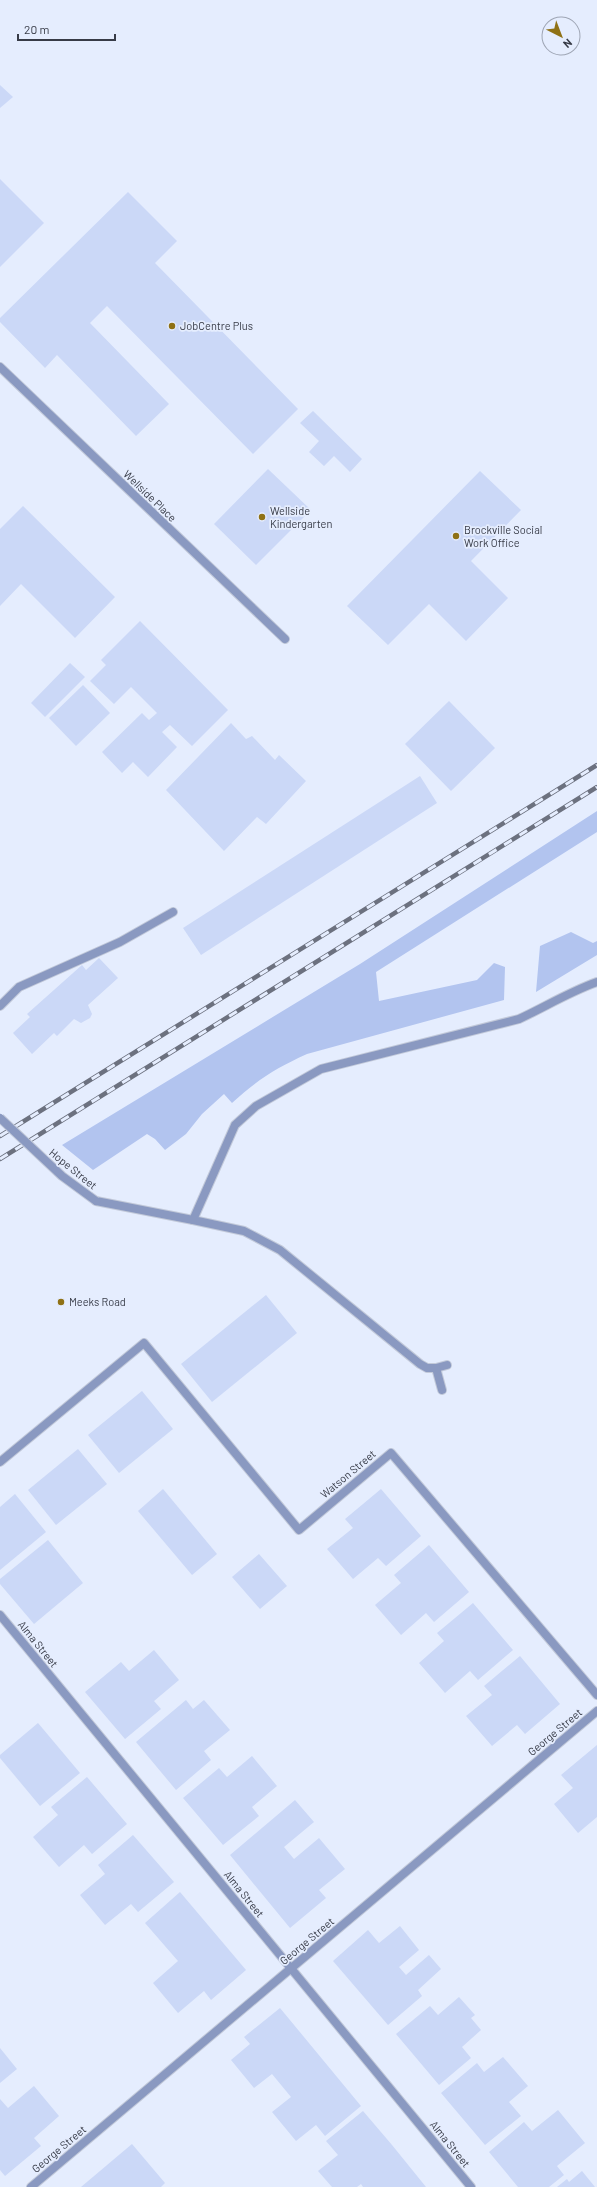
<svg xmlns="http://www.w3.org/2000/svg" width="597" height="2187" viewBox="0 0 597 2187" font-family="Barlow,sans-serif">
  <rect width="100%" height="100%" fill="#e5edfe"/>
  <g fill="#b2c4ef">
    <path d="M597 811V832L376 972 379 1001 477 980 494 963 505 967 504 1000 307 1054C276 1068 257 1080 232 1103L224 1094 202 1114 186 1134 165 1150 155 1139 147 1134 93 1170 62 1145 360 964Z"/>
    <path d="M571 932 593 943 597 941V955L536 992 540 946Z"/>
  </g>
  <g fill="#cbd8f7">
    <path d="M0 85 13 97 0 108Z"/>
    <path d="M0 179 44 223 0 267Z"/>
    <path d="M128 192 177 241 155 263 298 409 253 454 107 306 90 323 169 404 136 436 57 355 45 368 0 322V318Z"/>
    <path d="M313 411 362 459 350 472 334 456 324 466 309 452 319 441 300 423Z"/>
    <path d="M268 469 311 510 256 565 214 524Z"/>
    <path d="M480 471 521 510 471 561 508 598 466 641 429 604 388 645 347 606Z"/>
    <path d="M23 506 115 597 75 638 21 584 0 606V529Z"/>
    <path d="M140 621 228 710 192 746 170 725 162 732 177 747 148 777 133 762 122 773 102 752 142 713 149 720 157 713 131 687 114 704 90 681 106 665 101 660Z"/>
    <path d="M70 663 85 677 45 717 31 703Z"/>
    <path d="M83 685 110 713 76 746 49 718Z"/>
    <path d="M449 701 495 748 451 791 405 744Z"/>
    <path d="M231 723 246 739 252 736 275 760 279 755 306 781 266 824 257 817 224 851 166 790Z"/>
    <path d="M420 776 437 803 201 955 183 928Z"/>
    <path d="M99 958 118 978 88 1005 92 1014 90 1018 81 1023 74 1019 57 1036 54 1033 32 1054 13 1033 30 1017 27 1014 82 965 86 970Z"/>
    <path d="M266 1295 297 1333 212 1402 181 1364Z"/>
    <path d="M142 1391 173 1429 119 1473 88 1435Z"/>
    <path d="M78 1449 107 1484 56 1525 28 1490Z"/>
    <path d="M163 1489 217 1554 192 1575 138 1511Z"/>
    <path d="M381 1489 421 1536 386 1566 378 1558 353 1579 327 1549 353 1528 345 1519Z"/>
    <path d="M15 1494 46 1532 0 1570V1507Z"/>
    <path d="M48 1540 83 1583 34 1624 0 1584V1579Z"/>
    <path d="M429 1545 469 1592 434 1622 426 1613 401 1635 375 1605 401 1583 394 1575Z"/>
    <path d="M259 1554 287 1586 260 1609 232 1577Z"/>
    <path d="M473 1603 513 1650 478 1680 470 1671 445 1693 419 1663 444 1641 437 1633Z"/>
    <path d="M154 1650 179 1680 154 1701 161 1709 125 1739 85 1692 121 1662 129 1671Z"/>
    <path d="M520 1656 560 1704 525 1734 517 1725 492 1746 466 1716 492 1695 484 1686Z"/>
    <path d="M186 1700 193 1709 204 1700 230 1730 204 1751 211 1760 176 1790 136 1742Z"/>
    <path d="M38 1723 80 1773 40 1806 0 1758V1755Z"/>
    <path d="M597 1745V1817L578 1833 554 1804 573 1788 561 1775Z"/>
    <path d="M252 1756 277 1786 252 1807 259 1816 223 1845 183 1798 219 1768 227 1777Z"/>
    <path d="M87 1777 127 1824 92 1854 84 1845 59 1867 33 1837 58 1815 51 1807Z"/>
    <path d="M295 1800 314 1822 284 1847 294 1859 319 1838 345 1869 319 1890 326 1898 290 1928 230 1855Z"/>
    <path d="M133 1835 174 1882 138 1912 131 1904 105 1925 80 1895 105 1874 98 1865Z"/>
    <path d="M180 1892 246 1970 211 2000 204 1991 178 2013 153 1983 178 1961 145 1923Z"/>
    <path d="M400 1926 419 1950 399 1967 406 1975 429 1955 441 1969 418 1990 422 1996 388 2025 333 1961 368 1930 379 1943Z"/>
    <path d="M459 1997 475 2015 471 2018 481 2030 462 2047 471 2058 439 2085 396 2034 430 2006 438 2015Z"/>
    <path d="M280 2008 361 2106 325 2136 316 2125 296 2141 272 2112 291 2097 272 2074 254 2088 231 2060 250 2044 244 2037Z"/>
    <path d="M0 2048 17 2069 0 2083Z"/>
    <path d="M503 2057 528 2086 509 2102 521 2116 485 2145 441 2093 477 2063 484 2072Z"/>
    <path d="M34 2086 59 2116 34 2138 41 2146 5 2176 0 2170V2099L8 2108Z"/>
    <path d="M558 2110 585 2143 557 2166 564 2175 549 2187H518L489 2152 524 2122 532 2131Z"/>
    <path d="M363 2111 392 2145 426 2187H363L361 2184 357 2187H332L318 2171 338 2155 326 2141Z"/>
    <path d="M132 2144 165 2183 161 2187H81Z"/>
    <path d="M582 2171 595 2187H557L567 2179 569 2182Z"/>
  </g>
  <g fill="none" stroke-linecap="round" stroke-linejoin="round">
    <defs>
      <g id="service">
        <path d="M0 1006 19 987 120 942 173 912"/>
        <path d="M436 1368 447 1365"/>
        <path d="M442 1390 436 1368H427L420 1364 280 1250 244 1231 193 1220 235 1125 256 1106 321 1069 519 1019C545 1007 569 992 597 982"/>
      </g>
      <g id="minor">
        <path d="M0 367 285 639"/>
        <path d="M96 1201 193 1220"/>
        <path d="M0 1462 144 1343 299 1530 391 1453 597 1695"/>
        <path d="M0 1615 471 2187"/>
        <path d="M31 2187 597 1711"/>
      </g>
    </defs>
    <use href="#service" stroke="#c2c9d9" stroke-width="10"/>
    <use href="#minor" stroke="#c2c9d9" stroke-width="10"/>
    <use href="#service" stroke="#8a99c1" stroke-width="8"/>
    <use href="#minor" stroke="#8a99c1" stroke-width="8"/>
    <defs>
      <g id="rail">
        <path d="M0 1136 597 765"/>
        <path d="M0 1159 597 787"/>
      </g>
    </defs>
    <use href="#rail" stroke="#6c717f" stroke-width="4.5"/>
    <use href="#rail" stroke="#e5edfe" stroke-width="3" stroke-dasharray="9" stroke-linecap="butt"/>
    <defs>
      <path id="minor-bridge" d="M0 1118 62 1176 96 1201"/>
    </defs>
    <use href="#minor-bridge" stroke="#c2c9d9" stroke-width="10" stroke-linecap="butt"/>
    <use href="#minor-bridge" stroke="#8a99c1" stroke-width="8"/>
  </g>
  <g fill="#8f7115" stroke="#e5edfe" stroke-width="1.5">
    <circle cx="172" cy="326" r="4"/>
    <circle cx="262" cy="517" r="4"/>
    <circle cx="456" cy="536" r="4"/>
    <circle cx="61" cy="1302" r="4"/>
  </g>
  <g text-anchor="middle" stroke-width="3.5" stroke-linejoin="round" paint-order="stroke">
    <g font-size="11" fill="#373b47" stroke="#e5edfe" text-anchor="start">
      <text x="180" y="330">JobCentre Plus</text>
      <text x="270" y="515">Wellside<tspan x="270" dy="13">Kindergarten</tspan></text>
      <text x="464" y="534">Brockville Social<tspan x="464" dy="13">Work Office</tspan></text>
      <text x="69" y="1306">Meeks Road</text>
    </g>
    <g font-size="11" fill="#373b47" stroke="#e5edfe">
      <text transform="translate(150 496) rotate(44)" y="4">Wellside Place</text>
      <text transform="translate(73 1169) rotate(39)" y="4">Hope Street</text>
      <text transform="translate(348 1474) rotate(-40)" y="4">Watson Street</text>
      <text transform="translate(38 1644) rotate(51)" y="4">Alma Street</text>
      <text transform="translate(555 1732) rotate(-40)" y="4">George Street</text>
      <text transform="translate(244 1894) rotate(51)" y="4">Alma Street</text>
      <text transform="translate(307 1941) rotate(-40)" y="4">George Street</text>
      <text transform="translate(450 2144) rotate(51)" y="4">Alma Street</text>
      <text transform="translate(59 2149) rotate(-40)" y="4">George Street</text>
    </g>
  </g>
  <g transform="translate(561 36) rotate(138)"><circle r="19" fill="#e5edfe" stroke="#9fa6b5"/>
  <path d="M0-3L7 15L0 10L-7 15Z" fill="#8f7115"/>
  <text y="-6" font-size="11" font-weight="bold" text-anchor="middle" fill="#373b47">N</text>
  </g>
  <path d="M18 34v6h97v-6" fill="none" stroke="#373b47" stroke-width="2"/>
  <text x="24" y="34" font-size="12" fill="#373b47" stroke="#e5edfe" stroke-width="3" paint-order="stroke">20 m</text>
</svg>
